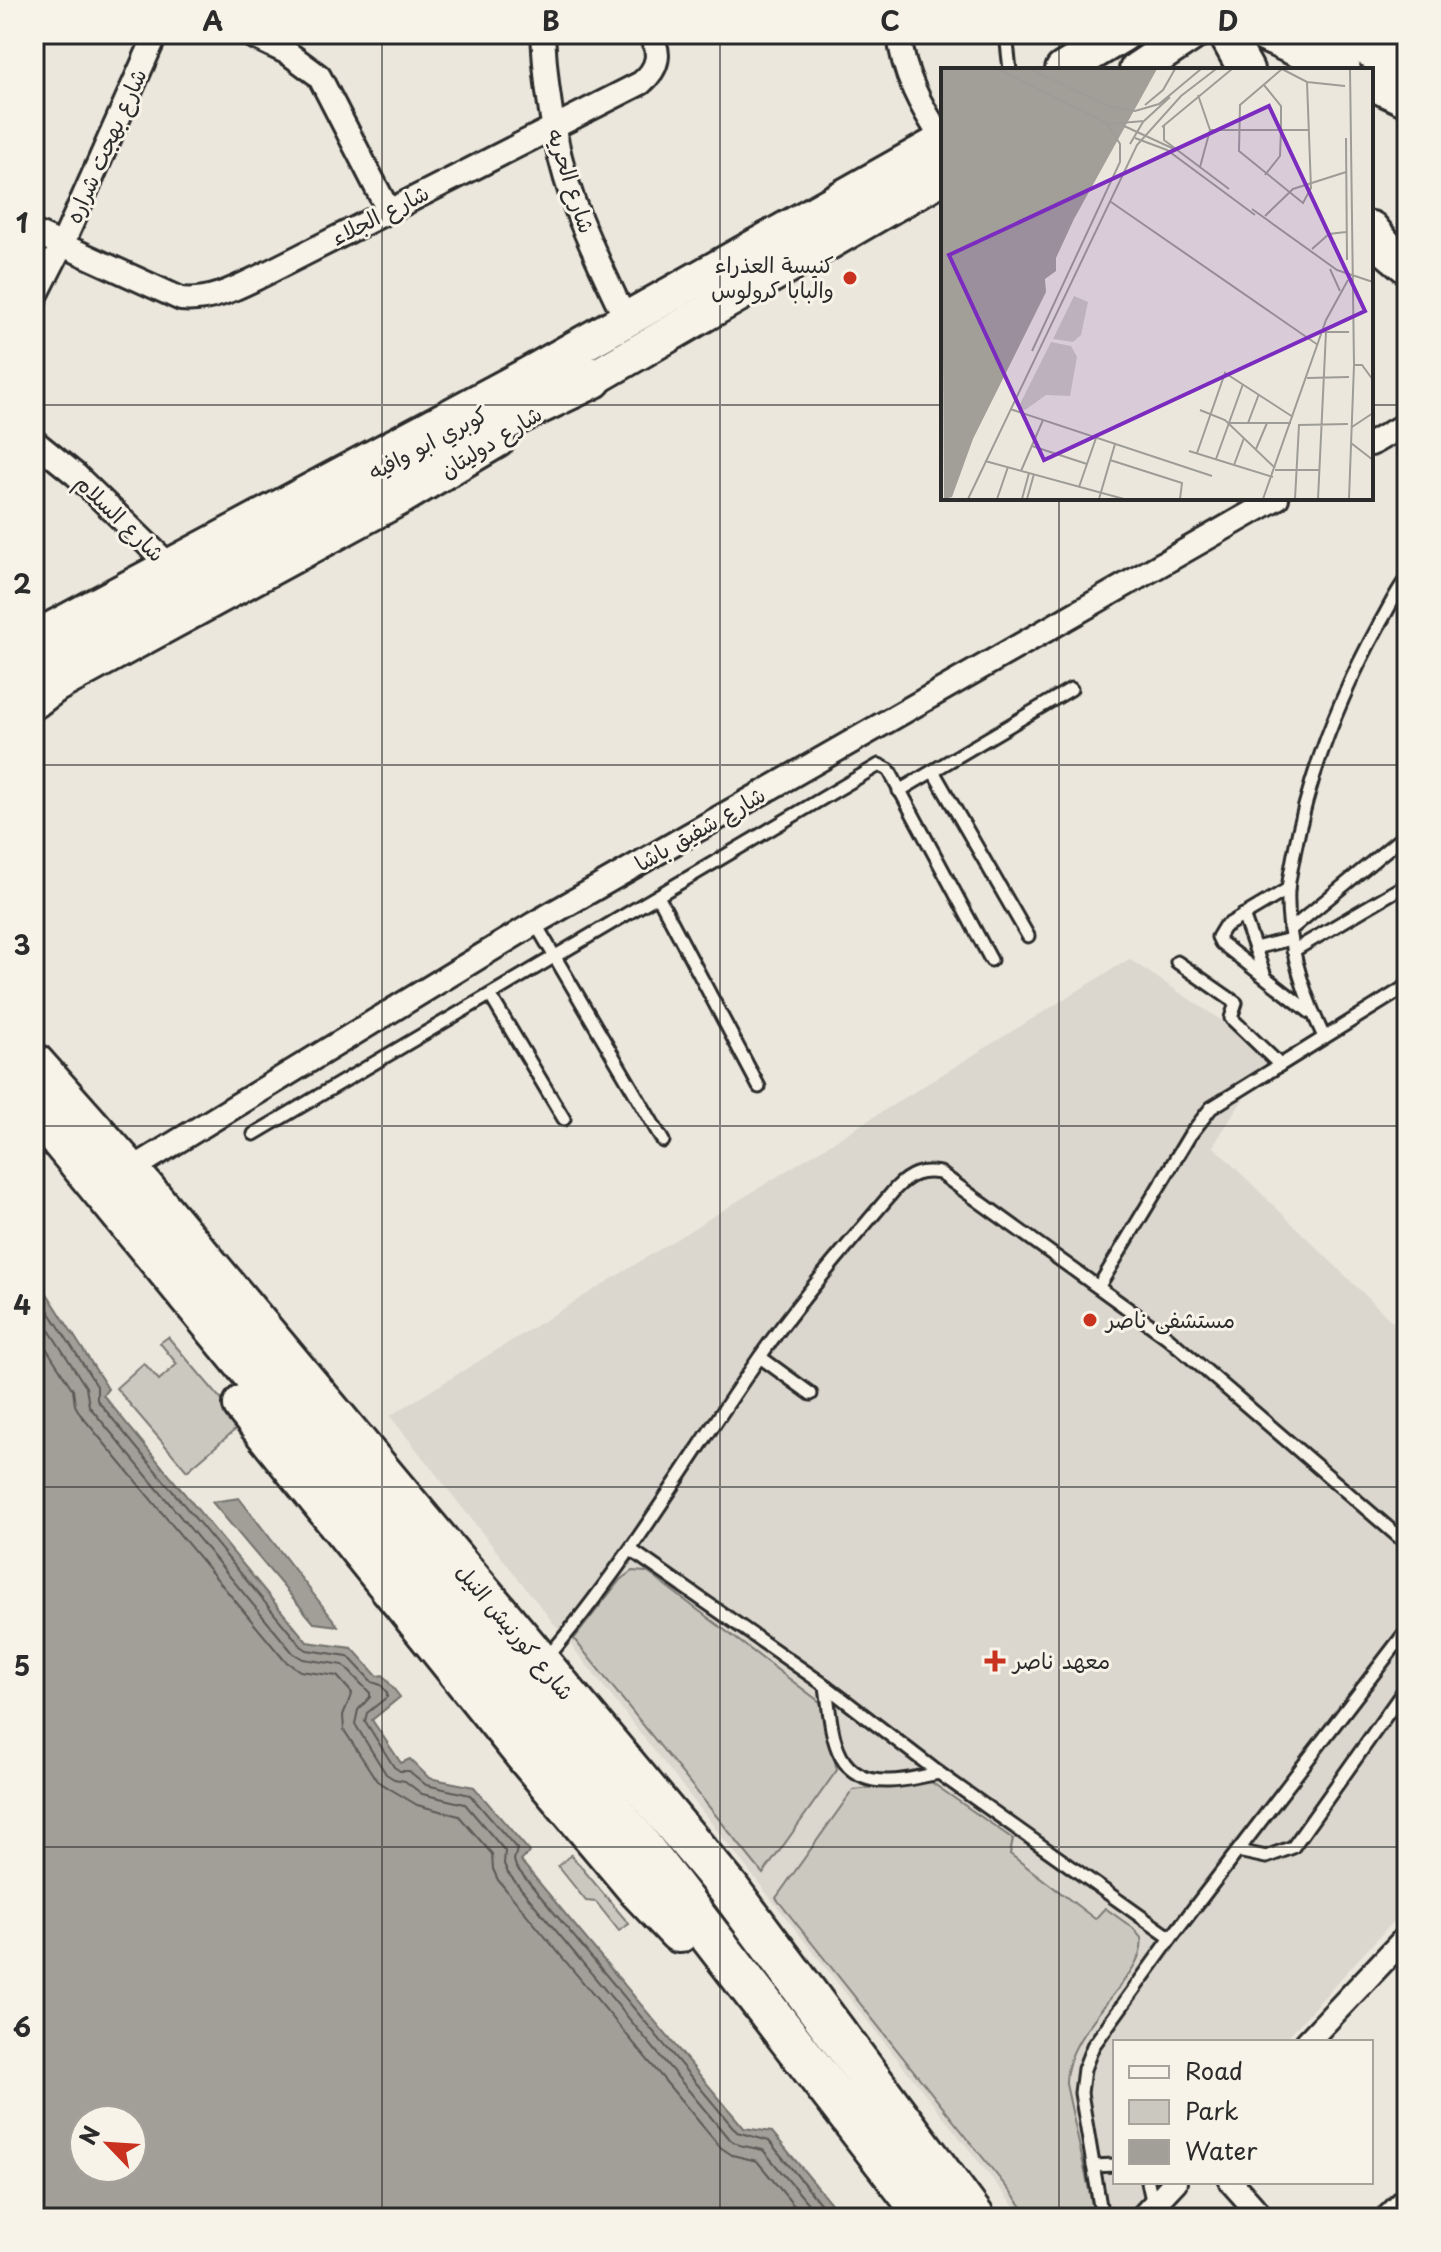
<svg xmlns="http://www.w3.org/2000/svg" width="1441" height="2252" viewBox="0 0 1441 2252" font-family="'Playpen Sans','Playpen Sans Arabic',sans-serif">
  <rect width="100%" height="100%" fill="#ebe7dd"/>
  <filter id="ink" filterUnits="userSpaceOnUse"><feTurbulence type="fractalNoise" baseFrequency=".0125" numOctaves="2"/><feDisplacementMap in="SourceGraphic" scale="16" xChannelSelector="R" yChannelSelector="G"/><feConvolveMatrix kernelMatrix="1 2 1 2 8 2 1 2 1" color-interpolation-filters="sRGB"/></filter>
  <g filter="url(#ink)">
    <path fill="#dbd7ce" d="M1129 959 1272 1054 1213 1146 1407 1336V1906L1283 2042H1115V2182H1156L1123 2218H1023L390 1416Z"/>
    <g fill="#cbc8bf" stroke="#7b7a75" stroke-width="2">
      <path d="M168 1337 242 1424 187 1471 116 1388 144 1363 159 1380 177 1364 160 1343Z"/>
      <path d="M632 1571 647 1572 654 1577 820 1702C830 1721 831 1749 837 1770L763 1874 574 1639 620 1580Z"/>
      <path d="M931 1782 1013 1839 1010 1854 1095 1919 1105 1908 1133 1928 1141 1938C1149 1975 1064 2028 1066 2084L1095 2218H1031L776 1898 853 1790Z"/>
      <path d="M571 1855 629 1924 619 1931 596 1902 586 1901 558 1866Z"/>
    </g>
    <g fill="#a29f98" stroke="#72716c" stroke-width="2" fill-rule="evenodd">
      <path d="M34 1273 108 1389 103 1395 307 1642 352 1648 377 1676 383 1675 400 1697 372 1720 401 1763 410 1759 429 1778 474 1787 530 1852 521 1861 744 2128 772 2132 843 2218H34ZM84 2120H132V2168H84Z"/>
      <path d="M239 1498 338 1626 314 1623 212 1502Z"/>
    </g>
    <g fill="none" stroke-linecap="round" stroke-linejoin="round">
      <g stroke="#5b5957" stroke-width="2">
        <path d="M34 1288 97 1386V1400L301 1646 307 1650 348 1656 372 1682 381 1685 387 1693V1697L367 1713 365 1721 394 1767 400 1771H409L426 1785 470 1795 517 1849 514 1860 516 1867 737 2132 769 2141 832 2218"/>
        <path d="M34 1307 86 1387 89 1406 293 1653 303 1659 343 1665 370 1693V1697L358 1710 355 1724 386 1774 394 1779 405 1781 422 1794 465 1804 505 1851 504 1864 508 1873 729 2139 739 2145 763 2150 820 2218"/>
        <path d="M34 1329 73 1390 75 1405 80 1414 285 1661 300 1671 337 1676 352 1693 343 1715 344 1730 377 1781 417 1805 459 1816 492 1854 493 1869 498 1880 720 2147 732 2155 757 2161 804 2218"/>
      </g>
      <defs>
        <g id="lane">
          <path d="M1006 34 1010 70"/>
          <path d="M933 771 1028 936"/>
          <path d="M899 791 1071 689"/>
          <path d="M1288 889 1224 927 1218 937 1221 943 1311 1013"/>
          <path d="M658 896 759 1087"/>
          <path d="M1243 915 1265 976"/>
          <path d="M535 923 663 1141"/>
          <path d="M1290 930 1407 833"/>
          <path d="M1255 948 1291 939"/>
          <path d="M1293 951 1407 884"/>
          <path d="M1177 962 1236 1003 1231 1018 1280 1065"/>
          <path d="M490 995 564 1119"/>
          <path d="M1324 1037C1302 991 1286 942 1288 890 1289 878 1292 866 1294 854 1309 775 1340 696 1379 625 1388 610 1396 592 1407 578"/>
          <path d="M254 1134 879 765 889 770 991 960"/>
          <path d="M1099 1286 1190 1135 1211 1108 1407 986"/>
          <path d="M760 1357 811 1394"/>
          <path d="M631 1550 826 1686 939 1773 1171 1938"/>
          <path d="M545 1660C626 1566 688 1460 759 1358 800 1299 849 1244 896 1188 910 1174 920 1170 940 1173L1167 1337 1407 1544"/>
          <path d="M826 1686C832 1728 831 1783 889 1781 906 1781 922 1776 939 1773"/>
          <path d="M1238 1851 1266 1857 1293 1847 1407 1686"/>
          <path d="M1093 2166 1115 2165"/>
          <path d="M1148 2182 1153 2205"/>
          <path d="M1102 2218 1081 2093 1084 2069 1093 2046 1171 1938 1407 1630"/>
        </g>
        <g id="street">
          <path d="M248 34 288 53 319 76 388 210"/>
          <path d="M543 34C546 97 556 160 580 219 594 253 610 287 626 320"/>
          <path d="M899 34C903 74 921 107 943 140"/>
          <path d="M34 232 181 299C211 302 236 288 263 275L641 83C658 69 663 51 648 34"/>
          <path d="M34 300 62 245 156 34"/>
          <path d="M34 441 76 475 169 565"/>
          <path d="M1371 444 1407 423"/>
          <path d="M129 1171 535 923 1277 498"/>
          <path d="M1307 2042 1407 1936"/>
          <path d="M1231 2182 1263 2218"/>
          <path d="M1141 2218 1175 2182"/>
          <path d="M1387 2218 1407 2198"/>
        </g>
        <g id="primary">
          <path d="M1226 34 1246 70"/>
          <path d="M1264 34 1343 70"/>
          <path d="M1336 34 1407 67"/>
          <path d="M1063 70 1123 34"/>
          <path d="M1137 70 1191 34"/>
          <path d="M1371 82 1407 99"/>
          <path d="M1371 229 1389 251 1407 266"/>
          <path d="M571 391 943 176"/>
          <path d="M34 639 526 376 943 141"/>
          <path d="M34 701 55 685 401 497 497 440"/>
        </g>
        <g id="highway">
          <path d="M34 678 244 552 347 495 592 378"/>
          <path d="M34 1064 129 1171 728 1888 974 2218"/>
          <path d="M34 1107 636 1840 928 2218"/>
          <path d="M244 1405 529 1759 639 1890 679 1932"/>
        </g>
      </defs>
      <use href="#lane" stroke="#2b2b2b" stroke-width="17"/>
      <use href="#street" stroke="#2b2b2b" stroke-width="28"/>
      <use href="#primary" stroke="#2b2b2b" stroke-width="40"/>
      <use href="#highway" stroke="#2b2b2b" stroke-width="46"/>
      <use href="#lane" stroke="#f7f3e8" stroke-width="11"/>
      <use href="#street" stroke="#f7f3e8" stroke-width="22"/>
      <use href="#primary" stroke="#f7f3e8" stroke-width="34"/>
      <use href="#highway" stroke="#f7f3e8" stroke-width="40"/>
    </g>
  </g>
  <path fill="none" stroke="#2b2b2b" stroke-width="2" stroke-opacity="0.55" d="M382 34V2218M720 34V2218M1059 34V70M34 405H943M1371 405H1407M1059 498V2218M34 765H1407M34 1126H1407M34 1487H1407M34 1847H1407"/>
  <g fill="#c8321e" stroke="#f7f3e8" stroke-width="3">
    <circle cx="850" cy="278" r="8"/>
    <circle cx="1090" cy="1320" r="8"/>
    <path d="M991 1649h8v8h8v8h-8v8h-8v-8h-8v-8h8z"/>
  </g>
  <g text-anchor="middle" stroke-width="6" stroke-linejoin="round" paint-order="stroke">
    <g font-size="22" fill="#2b2b2b" stroke="#f7f3e8">
      <text transform="translate(106 146) rotate(-66)" y="8">شارع بهجت شراره</text>
      <text transform="translate(571 181) rotate(72)" y="8">شارع الحريه</text>
      <text transform="translate(380 215) rotate(-27)" y="8">شارع الجلاء</text>
      <text transform="translate(491 442) rotate(-32)" y="8">شارع دوليتان</text>
      <text transform="translate(428 443) rotate(-28)" y="8">كوبري ابو وافيه</text>
      <text transform="translate(120 518) rotate(44)" y="8">شارع السلام</text>
      <text transform="translate(700 829) rotate(-30)" y="8">شارع شفيق باشا</text>
      <text transform="translate(515 1632) rotate(50)" y="8">شارع كورنيش النيل</text>
    </g>
    <g font-size="22" fill="#2b2b2b" stroke="#f7f3e8" text-anchor="start">
      <text x="834" y="273" text-anchor="end">كنيسة العذراء<tspan x="834" dy="25">والبابا كرولوس</tspan></text>
      <text x="1106" y="1328">مستشفى ناصر</text>
      <text x="1013" y="1669">معهد ناصر</text>
    </g>
  </g>
  <g transform="translate(941 68)">
    <rect width="432" height="432" fill="#ebe7dd"/>
    <path d="M133 228 147 234 140 267 132 274 112 271ZM110 274 130 278 136 289 129 328 105 327 84 342 77 340Z" fill="#cbc8bf"/>
    <path d="M0 1H216L133 151 115 190V203L104 211 105 224 32 371 11 429 3 431Z" fill="#a29f98"/>
    <path fill="none" stroke="#9e9c96" stroke-width="2" d="M57 1 168 56 203 53M89 1 167 38 194 43 218 36 260 1M341 1 299 37 298 83 362 135 370 120 366 14M341 1 366 14 404 18M323 17 340 38V62L339 88 324 107M257 27 269 62 259 99M204 37 222 22 234 1M181 57 233 81M223 57V72L288 121M221 59 291 1M269 62H368M194 70 226 82 314 147M405 70 406 192M189 76 202 54 229 29M170 134 377 277M311 141 396 202 432 214M324 148 352 121 405 104M371 181 388 166 405 164M389 201 399 223M382 264H408M91 283 179 94V76L166 55M413 297H421L432 312M366 310 408 309M69 341 271 408M259 342 284 352 334 400M288 355H350M307 355 318 326M357 357 407 356M411 359 432 345M410 375 432 392M91 378 146 396M315 381 326 355M248 383 332 409M256 385 284 305 352 349M275 391 302 316M169 392 241 415 239 431M44 393 183 431M293 397 303 370M334 402H379M80 403 102 352M138 419 155 370M27 431 196 77 240 28 275 1M56 431 67 399M81 431 88 405M86 431 93 406M158 431 174 376M322 431 385 252 407 212M354 431 358 357M377 431 385 264M408 431 413 297 409 1"/>
    <path fill="#7b2cbf" fill-opacity="0.15" stroke="#7b2cbf" stroke-width="4" d="M328 38 424 243 103 392 8 187Z"/>
    <rect width="432" height="432" fill="none" stroke="#2b2b2b" stroke-width="4"/>
  </g>
  <rect width="1441" height="2252" fill="none" stroke="#f7f3e8" stroke-width="88"/>
  <rect x="1113" y="2040" width="260" height="144" fill="#f7f3e8" stroke="#a5a39c" stroke-width="2"/>
  <rect x="1129" y="2066" width="40" height="12" fill="#f7f3e8" stroke="#a5a39c" stroke-width="2"/>
  <text x="1185" y="2080" font-size="24" fill="#2b2b2b">Road</text>
  <rect x="1129" y="2100" width="40" height="24" fill="#cbc8bf" stroke="#a5a39c" stroke-width="2"/>
  <text x="1185" y="2120" font-size="24" fill="#2b2b2b">Park</text>
  <rect x="1129" y="2140" width="40" height="24" fill="#a29f98" stroke="#a5a39c" stroke-width="2"/>
  <text x="1185" y="2160" font-size="24" fill="#2b2b2b">Water</text>
  <g transform="translate(108 2144) rotate(295)"><circle r="38" fill="#f7f3e8" stroke="#a5a39c" stroke-width="2"/>
  <path d="M0-6L14 30L0 20L-14 30Z" fill="#c8321e"/>
  <text y="-12" font-size="22" font-weight="bold" text-anchor="middle" fill="#2b2b2b">N</text>
  </g>
  <rect x="44" y="44" width="1353" height="2164" fill="none" stroke="#2b2b2b" stroke-width="3"/>
  <g font-size="26" text-anchor="middle" font-weight="bold" fill="#2b2b2b">
    <text x="213" y="31">A</text>
    <text x="551" y="31">B</text>
    <text x="890" y="31">C</text>
    <text x="1228" y="31">D</text>
    <text x="22" y="233">1</text>
    <text x="22" y="594">2</text>
    <text x="22" y="955">3</text>
    <text x="22" y="1315">4</text>
    <text x="22" y="1676">5</text>
    <text x="22" y="2037">6</text>
  </g>
</svg>
